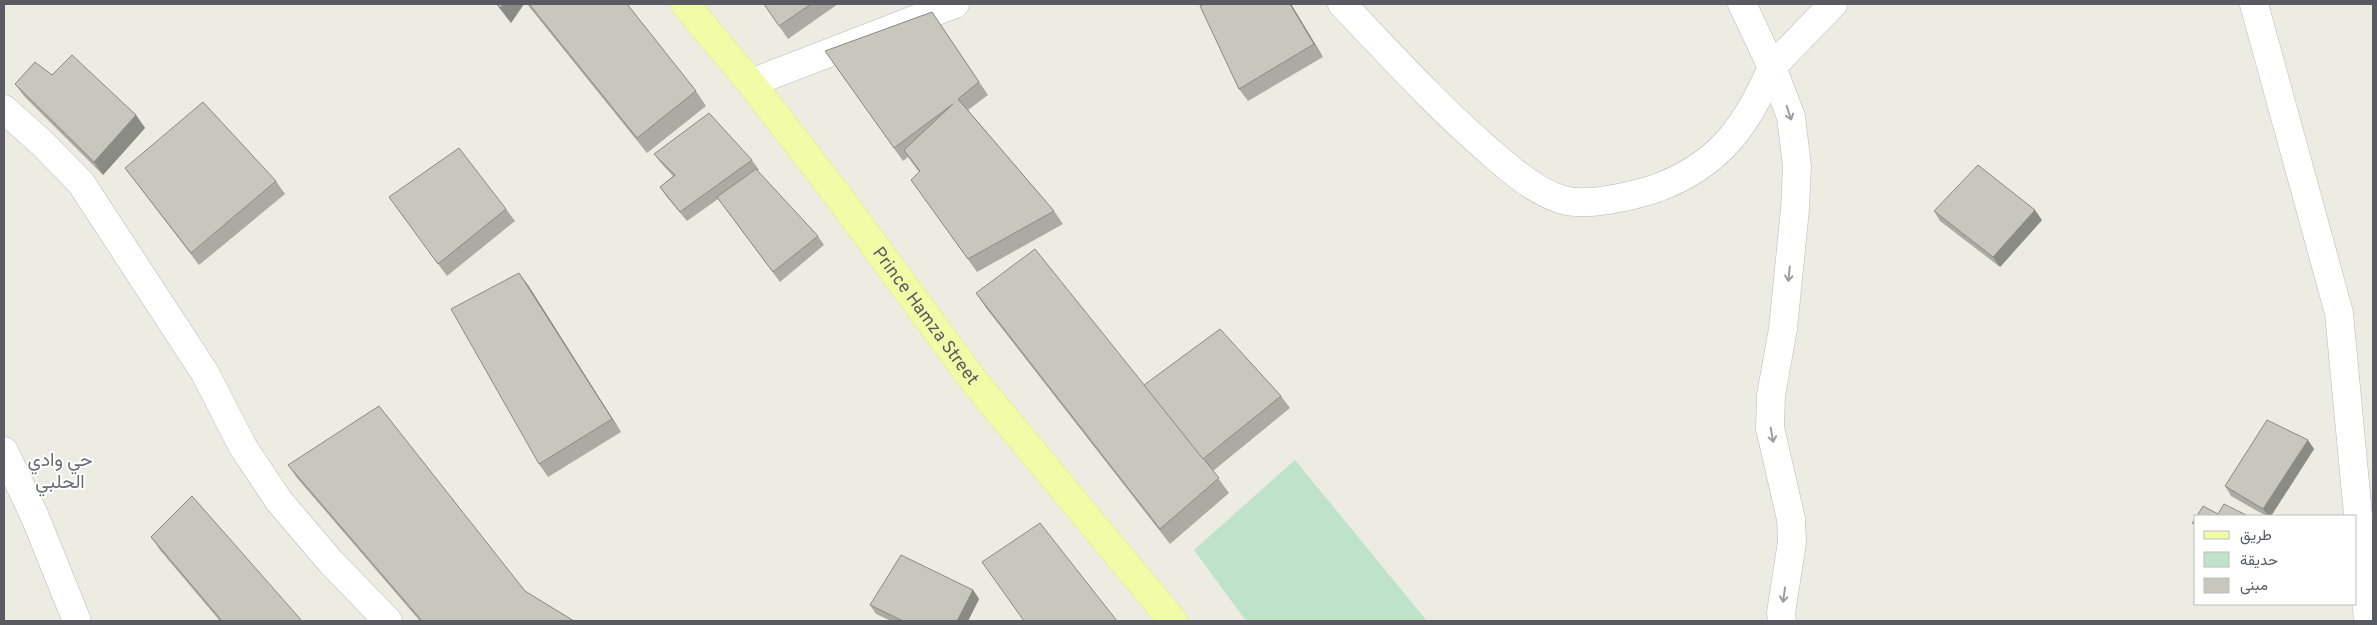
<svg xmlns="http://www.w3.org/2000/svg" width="2377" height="625" viewBox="0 0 2377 625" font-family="Overpass,Vazirmatn,sans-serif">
  <rect width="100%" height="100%" fill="#ecece2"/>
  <path fill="#bfe3c9" d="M1295 460 1427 621H1246L1194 550Z"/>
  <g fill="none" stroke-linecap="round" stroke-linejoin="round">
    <defs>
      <g id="minor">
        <path d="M1342 4C1390 54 1437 106 1489 151 1511 170 1532 189 1560 199 1584 208 1633 196 1657 188 1719 165 1747 126 1772 67L1742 4"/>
        <path d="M2254 4 2339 313 2368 621"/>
        <path d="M751 83 955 4"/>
        <path d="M4 109 44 145 81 183 205 373 243 447 279 501 330 561 388 621"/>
        <path d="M4 451 35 517 77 621"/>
        <path d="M1782 621 1781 613 1792 542 1791 519 1770 428 1771 395 1783 329 1795 209 1797 166 1791 117 1772 67 1833 4"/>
      </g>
      <g id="major">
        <path id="s1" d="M685 4 751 83 841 200 974 381 1173 621"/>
      </g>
    </defs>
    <use href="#minor" stroke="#b7b8be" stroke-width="29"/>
    <use href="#major" stroke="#ebea5c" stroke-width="29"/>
    <use href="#minor" stroke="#fff" stroke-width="28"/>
    <use href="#major" stroke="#f2fba8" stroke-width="28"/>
  </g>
  <g fill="#ababa3">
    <path d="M496 4H524L511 23Z"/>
    <path d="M527 4H627L696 91 706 106 647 153Z"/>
    <path d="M764 4H838L788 39Z"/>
    <path d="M1205 4H1291L1323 57 1248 101 1239 89Z"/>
    <path d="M932 12 988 95 968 110 1054 211 1063 224 977 272 911 180 919 172 908 157 903 161 825 51Z"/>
    <path d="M52 75 136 115 145 128 103 175 24 96 15 84Z"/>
    <path d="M654 154 752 160 759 170 757 171 818 236 824 245 780 282 718 199 687 221 666 196 660 187 673 176 661 163Z"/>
    <path d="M125 168 276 181 285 194 199 265 134 180Z"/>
    <path d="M389 197 506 209 515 221 447 276Z"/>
    <path d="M1934 211 2042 220 2000 267 1940 221Z"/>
    <path d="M528 285 621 432 548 477 539 464Z"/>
    <path d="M976 293 1144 385 1281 396 1290 408 1213 471 1229 493 1170 544 986 308Z"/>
    <path d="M2314 449 2271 516H2266L2231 496 2225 486Z"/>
    <path d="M288 465 525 591 574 621H420L297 478Z"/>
    <path d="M151 537 302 621H220L160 550Z"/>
    <path d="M973 590 979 599 968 621H891L876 614 870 605Z"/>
  </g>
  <g fill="#8b8b85">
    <path d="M503 4H524L511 23 500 8Z"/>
    <path d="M1290 4H1291L1323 57 1314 44Z"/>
    <path d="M136 115 145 128 103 175 94 162Z"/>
    <path d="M2035 210 2042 220 2000 267 1993 257Z"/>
    <path d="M519 273 528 285 621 432 612 419Z"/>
    <path d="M2308 440 2314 449 2271 516H2268L2263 509Z"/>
    <path d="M973 590 979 599 968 621H957Z"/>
  </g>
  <g fill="#c7c7be" stroke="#8b8b85">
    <path d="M497 4H503L500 8Z"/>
    <path d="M529 4H627L696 91 637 138Z"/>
    <path d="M764 4H811L779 26Z"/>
    <path d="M1205 4H1290L1314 44 1239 89 1200 6Z"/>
    <path d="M932 12 979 82 958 99 1054 211 968 259 911 180 920 171 904 150 953 104 894 148 825 51Z"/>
    <path d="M72 55 136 115 94 162 15 84 35 62 52 75Z"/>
    <path d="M203 102 276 181 191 253 125 168Z"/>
    <path d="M709 113 752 160 680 212 660 187 675 175 654 154Z"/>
    <path d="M459 148 506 209 438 264 389 197Z"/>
    <path d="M1978 165 2035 210 1993 257 1934 211Z"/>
    <path d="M756 169 818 236 773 272 717 197Z"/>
    <path d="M1035 249 1219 478 1160 529 976 293Z"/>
    <path d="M519 273 612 419 539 464 451 309Z"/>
    <path d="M1220 329 1281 396 1203 459 1144 385Z"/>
    <path d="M379 406 525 591 574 621H422L288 465Z"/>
    <path d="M2267 420 2308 440 2263 509 2225 486Z"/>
    <path d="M192 496 302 621H222L151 537Z"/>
    <path d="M2224 504 2248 516H2197L2203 506 2218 514Z"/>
    <path d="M2196 518V525L2192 523Z"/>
    <path d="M1040 523 1117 621H1024L982 562Z"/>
    <path d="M901 555 973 590 957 621H903L870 605Z"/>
  </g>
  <defs><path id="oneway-shaft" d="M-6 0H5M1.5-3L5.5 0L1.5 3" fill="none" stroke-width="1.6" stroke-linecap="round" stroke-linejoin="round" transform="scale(1.25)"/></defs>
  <g stroke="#9c9da1">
    <use href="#oneway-shaft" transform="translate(1789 113) rotate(72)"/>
    <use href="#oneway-shaft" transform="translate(1789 274) rotate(96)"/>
    <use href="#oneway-shaft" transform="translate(1772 435) rotate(80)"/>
    <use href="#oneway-shaft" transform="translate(1784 595) rotate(98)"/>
  </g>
  <g text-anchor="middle" stroke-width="4" stroke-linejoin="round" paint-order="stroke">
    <g font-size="18" fill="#5a5b62" stroke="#fff">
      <text dy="6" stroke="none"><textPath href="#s1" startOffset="394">Prince Hamza Street</textPath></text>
    </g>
    <g font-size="19" fill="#6b6d74" stroke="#fff">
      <text x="60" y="466">حي وادي<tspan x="60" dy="22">الحلبي</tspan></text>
    </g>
  </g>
  <rect width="2377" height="625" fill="none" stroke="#5a5b62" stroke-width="10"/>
  <rect x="2194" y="515" width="162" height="90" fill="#ffffff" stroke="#bdbdc0"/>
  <rect x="2204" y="531" width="25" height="8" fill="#f2fba8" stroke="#bdbdc0"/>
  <text x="2240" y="540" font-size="15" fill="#5a5b62">طريق</text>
  <rect x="2204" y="552" width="25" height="15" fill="#bfe3c9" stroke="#bdbdc0"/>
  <text x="2240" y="565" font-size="15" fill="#5a5b62">حديقة</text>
  <rect x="2204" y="578" width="25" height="15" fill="#c7c7be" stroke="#bdbdc0"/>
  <text x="2240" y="590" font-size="15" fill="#5a5b62">مبنى</text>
</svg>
